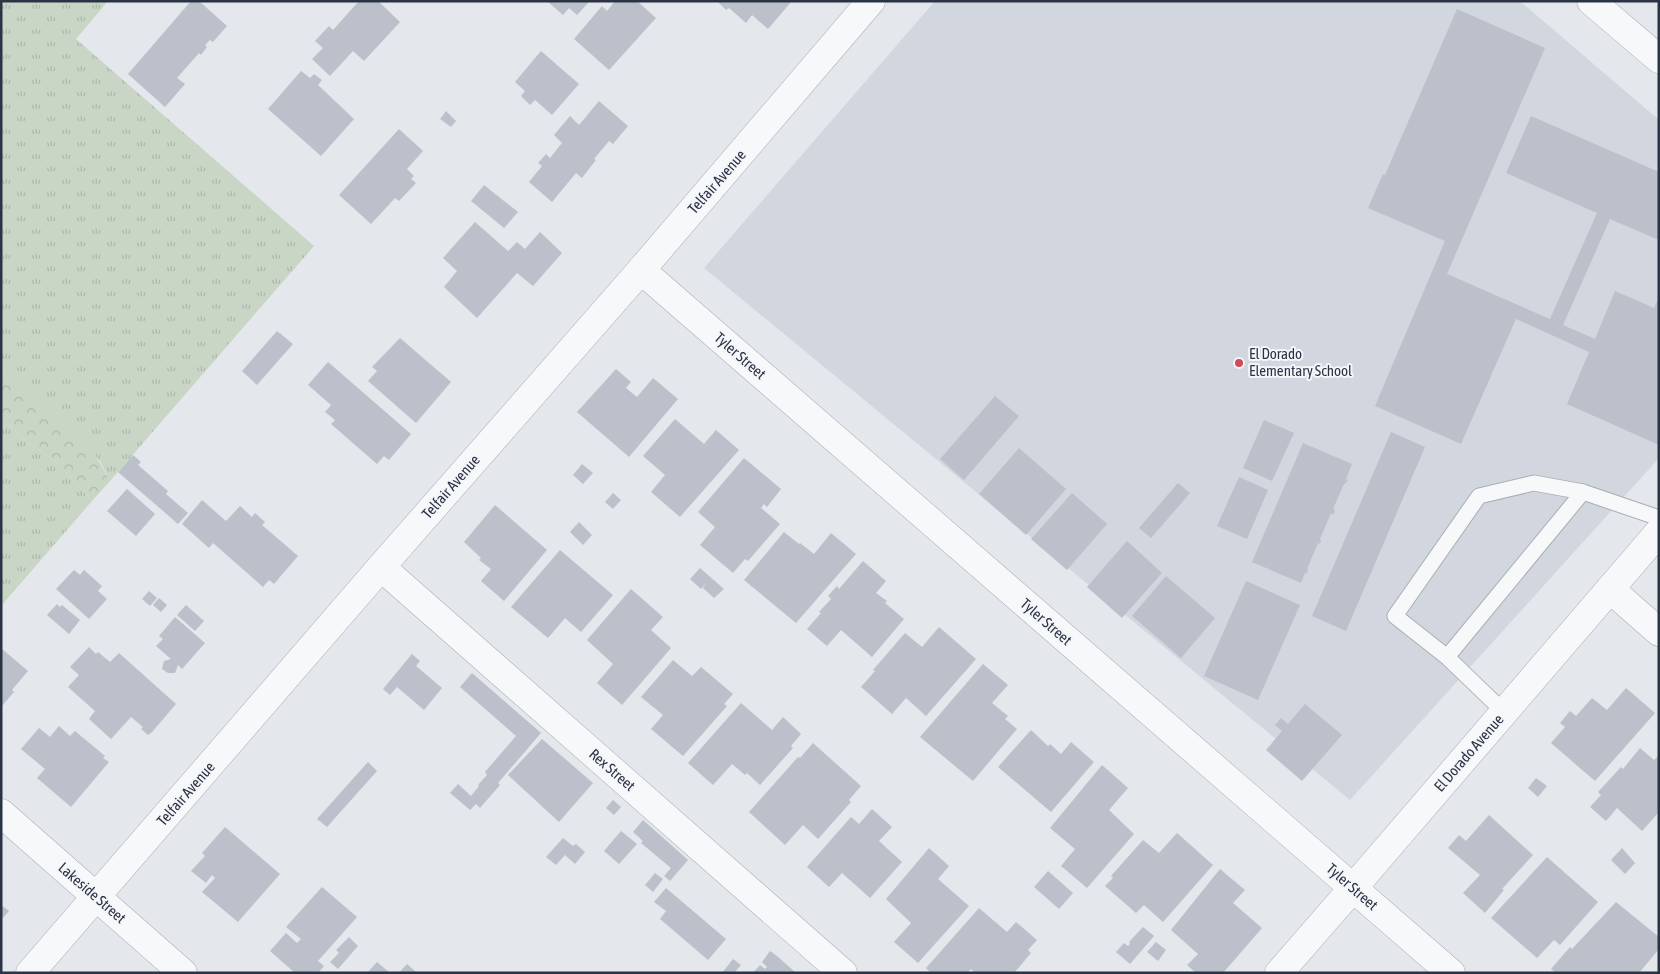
<svg xmlns="http://www.w3.org/2000/svg" width="1660" height="974" viewBox="0 0 1660 974" font-family="'Asap Condensed',sans-serif">
  <defs>
    <pattern id="grass-tufts" width="24" height="20" patternUnits="userSpaceOnUse" patternTransform="scale(1.25)"><rect width="24" height="20" fill="#c9d6c5"/><path d="M3 7l-1-3M5 7V3M7 7l1-3M15 17l-1-3M17 17v-4M19 17l1-3" fill="none" stroke="#adb8ab"/></pattern>
    <pattern id="forest-crowns" width="20" height="18" patternUnits="userSpaceOnUse" patternTransform="scale(1.25)"><rect width="20" height="18" fill="#c9d6c5"/><path d="M2 6a3 3 0 1 1 6 0M12 15a3 3 0 1 1 6 0" fill="none" stroke="#adb8ab"/></pattern>
  </defs>
  <rect width="100%" height="100%" fill="#e4e7ec"/>
  <path fill="#d2d6de" d="M935 1H1520L1659 120V458L1350 800 704 268Z"/>
  <g fill="url(#grass-tufts)">
    <path d="M1 1H108L76 39 314 246 110 481 100 461 6 376 1 375Z"/>
    <path d="M1 418 27 442 59 464 92 501 1 606Z"/>
  </g>
  <path fill="url(#forest-crowns)" d="M1 375 6 376 92 449 110 481 92 501 59 464 27 442 1 418Z"/>
  <g fill="#bbc0ca">
    <path d="M191 1H199L227 26 213 42 210 40 205 45 207 47 201 55 199 53 177 78 185 84 165 107 128 74Z"/>
    <path d="M359 1H378L400 22 364 61 353 51 330 76 312 59 323 48 315 41 329 26 333 30Z"/>
    <path d="M547 1H590L577 15 569 8 563 15Z"/>
    <path d="M615 1H637L656 18 609 70 574 39 602 6 607 11Z"/>
    <path d="M717 1H792L768 29 752 15 746 23 729 8 726 10Z"/>
    <path d="M1457 9 1545 48 1447 274 1550 319 1597 213 1506 173 1531 116 1659 172V240L1610 219 1563 325 1595 339 1615 291 1654 308 1659 297V445L1567 404 1589 352 1516 319 1461 444 1375 406 1445 241 1368 208 1383 174 1385 175Z"/>
    <path d="M541 51 579 84 552 115 535 100 530 105 521 96 525 91 515 82Z"/>
    <path d="M301 71 310 78 314 74 322 80 318 85 354 119 321 156 268 109Z"/>
    <path d="M599 101 628 126 613 144 609 141 594 159 596 160 582 178 576 173 552 202 529 182 542 166 538 163 546 154 550 158 562 143 554 135 570 116 579 125Z"/>
    <path d="M446 111 456 121 451 127 440 119Z"/>
    <path d="M399 129 423 151 407 169 414 176 411 179 416 183 399 201 395 198 371 224 339 195Z"/>
    <path d="M484 185 518 212 504 228 471 201Z"/>
    <path d="M475 222 508 251 517 242 525 249 540 232 562 253 533 286 517 273 477 318 444 287 457 271 443 258Z"/>
    <path d="M277 331 293 344 257 385 242 371Z"/>
    <path d="M400 338 451 382 416 423 368 381 377 371 372 367Z"/>
    <path d="M328 362 411 434 389 460 384 456 377 464 331 424 335 420 325 412 331 405 308 385Z"/>
    <path d="M616 369 631 382 626 388 637 397 653 378 678 399 629 457 577 412Z"/>
    <path d="M995 396 1019 416 964 480 940 459Z"/>
    <path d="M675 419 704 444 716 430 739 450 680 517 651 492 665 475 643 456Z"/>
    <path d="M1264 420 1294 433 1272 481 1243 468Z"/>
    <path d="M1391 432 1425 447 1346 631 1312 616Z"/>
    <path d="M1303 443 1352 464 1346 479 1348 480 1345 484H1344L1333 509 1335 510 1333 515 1331 513 1320 539 1321 540 1320 544 1318 543 1307 569H1308L1307 573H1305L1301 583 1252 562Z"/>
    <path d="M1019 448 1066 489 1026 535 979 494Z"/>
    <path d="M133 455 141 462 138 465 168 491 166 494 188 513 178 524 118 472Z"/>
    <path d="M744 458 781 489 767 507 764 504 761 508 780 524 748 561 745 559 733 573 700 545 715 527 698 512Z"/>
    <path d="M582 464 593 473 583 484 573 475Z"/>
    <path d="M1239 477 1268 490 1247 539 1217 526Z"/>
    <path d="M1178 483 1190 493 1151 538 1139 528Z"/>
    <path d="M127 489 155 514 136 536 107 511Z"/>
    <path d="M613 493 621 500 613 509 605 502Z"/>
    <path d="M1072 493 1107 524 1067 570 1031 539Z"/>
    <path d="M202 500 226 521 240 506 252 517 255 513 265 522 262 525 298 556 274 584 269 580 263 587 213 543 209 548 182 524Z"/>
    <path d="M495 505 547 550 504 601 481 581 491 569 479 560 481 558 464 542Z"/>
    <path d="M579 522 592 535 583 545 570 532Z"/>
    <path d="M784 532 799 544 800 543 814 554 831 533 856 554 796 623 744 580Z"/>
    <path d="M1127 541 1162 573 1122 618 1087 587Z"/>
    <path d="M560 550 613 595 581 632 565 618 548 638 511 607Z"/>
    <path d="M863 561 886 581 876 593 887 601 885 603 904 619 872 657 841 630 827 646 807 629 821 613 819 612 831 599 828 596 837 586 839 589Z"/>
    <path d="M700 568 724 589 714 598 703 588 706 583 701 589 690 579Z"/>
    <path d="M74 570 80 575 84 570 102 586 98 591 107 599 89 619 56 589Z"/>
    <path d="M1166 576 1215 618 1181 658 1132 616Z"/>
    <path d="M1246 581 1300 605 1258 700 1204 676Z"/>
    <path d="M631 589 663 617 651 630 671 648 622 705 597 683 613 664 587 640Z"/>
    <path d="M149 591 157 598 150 606 142 599Z"/>
    <path d="M159 598 167 605 161 612 153 605Z"/>
    <path d="M57 604 60 607 62 605 80 620 69 634 47 615Z"/>
    <path d="M186 605 204 621 195 631 177 615Z"/>
    <path d="M175 617 205 643 182 669 178 665 175 673H168L162 669 164 661 171 659 156 646 163 639 159 636Z"/>
    <path d="M939 627 976 659 926 716 906 698 892 714 861 687 875 671 873 670 905 633 922 647Z"/>
    <path d="M89 647 96 654 98 652 110 662 119 653 176 704 152 732 148 735 141 729 143 727 131 717 111 739 89 719 95 711 68 687 79 675 70 667Z"/>
    <path d="M1 648 28 671 12 690 14 692 1 707Z"/>
    <path d="M412 654 420 661 416 666 442 688 424 710 397 687 390 695 383 689Z"/>
    <path d="M673 660 692 676 701 667 733 694 724 704 727 706 683 756 651 729 663 715 641 697Z"/>
    <path d="M983 664 1008 685 992 703 1008 716 1005 719 1017 729 973 781 920 737Z"/>
    <path d="M472 673 541 733 498 783 500 785 480 808 476 804 470 810 450 793 458 784 471 796 479 786 478 785 487 775 485 772 516 736 460 687Z"/>
    <path d="M1626 688 1655 713 1595 781 1551 743 1565 727 1560 723 1570 711 1576 716 1592 698 1607 710Z"/>
    <path d="M741 703 772 730 783 717 801 734 791 746 793 748 760 785 747 773 745 775 732 764 713 785 688 763Z"/>
    <path d="M1305 704 1342 735 1302 781 1266 750 1282 731 1275 725 1281 718 1288 724Z"/>
    <path d="M59 726 70 736 75 731 105 756 103 758 109 762 71 807 37 778 45 769 21 749 39 728 50 737Z"/>
    <path d="M1031 730 1048 746 1050 744 1061 754 1071 742 1094 762 1051 812 998 767Z"/>
    <path d="M542 739 593 783 559 822 508 775Z"/>
    <path d="M813 743 861 786 849 800 851 802 818 839 803 825 785 845 749 812 798 757 800 758Z"/>
    <path d="M1640 748 1654 760 1659 755V812L1642 831 1617 808 1606 821 1590 807 1601 795 1598 792 1621 767 1623 769Z"/>
    <path d="M368 762 377 771 327 827 317 819Z"/>
    <path d="M1102 765 1128 788 1109 810 1134 834 1087 888 1061 866 1075 849 1050 828Z"/>
    <path d="M1536 778 1547 786 1538 797 1528 788Z"/>
    <path d="M613 800 621 807 614 815 606 808Z"/>
    <path d="M872 809 892 827 879 841 902 862 870 898 842 873 829 887 807 867 851 817 859 824Z"/>
    <path d="M1489 815 1533 855 1502 889 1504 890 1485 913 1463 893 1480 875 1448 848 1459 835 1466 841Z"/>
    <path d="M643 820 688 860 670 881 664 876 671 868 641 843 643 841 633 832Z"/>
    <path d="M225 827 280 874 238 922 202 892 215 878 212 875 206 883 191 871 205 856 202 853Z"/>
    <path d="M621 831 637 844 619 864 604 851Z"/>
    <path d="M1177 833 1213 865 1163 922 1144 905 1136 913 1105 886 1113 878 1111 876 1143 840 1159 853Z"/>
    <path d="M563 838 573 846 576 844 585 852 575 864 565 855 556 865 546 857Z"/>
    <path d="M929 848 949 866 938 879 969 906 918 963 894 942 911 923 886 899Z"/>
    <path d="M1622 848 1635 863 1625 874 1611 860Z"/>
    <path d="M1547 857 1598 902 1560 945 1554 940 1537 958 1491 918Z"/>
    <path d="M1220 869 1245 890 1233 903 1262 928 1223 973H1196L1187 965 1198 954 1171 930Z"/>
    <path d="M1048 871 1073 893 1059 909 1034 887Z"/>
    <path d="M655 873 663 879 653 892 645 885Z"/>
    <path d="M322 887 357 917 318 961 324 966 318 973H295L270 951 286 933 297 943 301 939 286 927Z"/>
    <path d="M666 888 726 939 708 960 660 919 666 911 654 902Z"/>
    <path d="M1616 902 1659 937V949L1639 973H1556L1551 969 1570 947 1572 949Z"/>
    <path d="M1 905 9 911 1 920Z"/>
    <path d="M979 908 1007 932 1016 922 1037 940 1028 950 1031 953 1014 973H975L971 969 967 973H931L926 968Z"/>
    <path d="M1143 927 1154 936 1130 964 1116 952 1124 943 1128 946 1130 944 1129 942Z"/>
    <path d="M349 937 358 946 338 969 330 962 339 953 336 950Z"/>
    <path d="M1156 942 1166 950 1158 961 1147 952Z"/>
    <path d="M770 951 777 956 796 973H753L760 965 765 969 767 967 762 962Z"/>
    <path d="M733 959 741 965 734 973H722Z"/>
    <path d="M377 962 390 973H367Z"/>
    <path d="M407 964 417 973H399Z"/>
  </g>
  <g fill="none" stroke-linecap="round" stroke-linejoin="round">
    <defs>
      <g id="lane">
        <path d="M1447 657 1583 492"/>
        <path d="M1504 712 1447 657 1395 616 1479 496 1534 483 1583 492 1659 518"/>
      </g>
      <g id="street">
        <path d="M1591 1 1659 59"/>
        <path d="M641 270 1451 973"/>
        <path d="M381 567 843 973"/>
        <path d="M1610 589 1659 632"/>
        <path d="M1 813 183 973"/>
        <path d="M30 973 381 567 641 270 871 1"/>
        <path d="M1279 973 1353 888 1659 532"/>
      </g>
    </defs>
    <use href="#lane" stroke="#a9aeb7" stroke-width="17"/>
    <use href="#street" stroke="#a9aeb7" stroke-width="29"/>
    <use href="#lane" stroke="#f7f8fa" stroke-width="15"/>
    <use href="#street" stroke="#f7f8fa" stroke-width="28"/>
  </g>
  <circle fill="#d1495b" stroke="#f4f6f9" stroke-width="2" cx="1239" cy="363" r="5"/>
  <g text-anchor="middle" stroke-width="4" stroke-linejoin="round" paint-order="stroke">
    <g font-size="15" fill="#2b3445" stroke="#f4f6f9">
      <text transform="translate(717 182) rotate(-49)" y="5">Telfair Avenue</text>
      <text transform="translate(740 356) rotate(41)" y="5">Tyler Street</text>
      <text transform="translate(451 487) rotate(-49)" y="5">Telfair Avenue</text>
      <text transform="translate(1046 622) rotate(41)" y="5">Tyler Street</text>
      <text transform="translate(1469 753) rotate(-49)" y="5">El Dorado Avenue</text>
      <text transform="translate(612 770) rotate(41)" y="5">Rex Street</text>
      <text transform="translate(186 794) rotate(-49)" y="5">Telfair Avenue</text>
      <text transform="translate(1352 887) rotate(41)" y="5">Tyler Street</text>
      <text transform="translate(92 893) rotate(41)" y="5">Lakeside Street</text>
    </g>
    <g font-size="15" fill="#2b3445" stroke="#f4f6f9" text-anchor="start">
      <text x="1249" y="359">El Dorado<tspan x="1249" dy="17">Elementary School</tspan></text>
    </g>
  </g>
  <rect width="1660" height="974" fill="none" stroke="#2b3445" stroke-width="5"/>
</svg>
